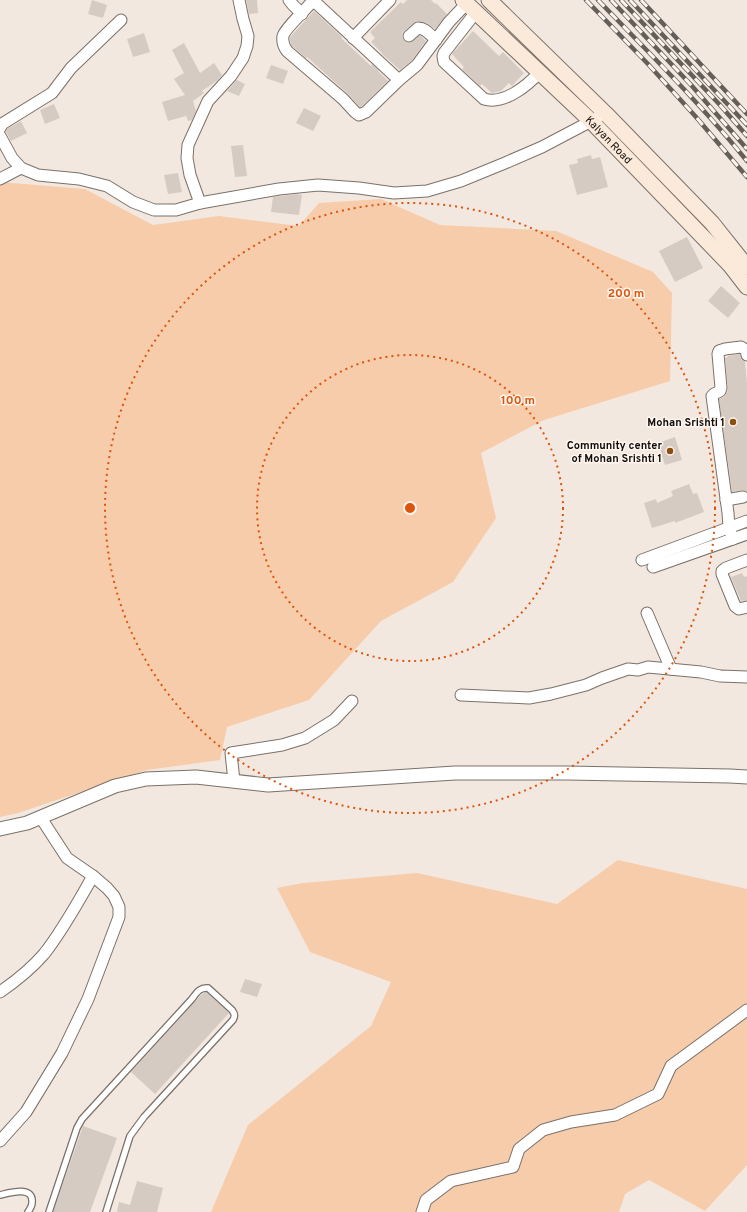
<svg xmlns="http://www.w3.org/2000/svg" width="747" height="1212" viewBox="0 0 747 1212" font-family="Overpass,sans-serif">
  <rect width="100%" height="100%" fill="#f3e8df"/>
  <g fill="#f7ccaa">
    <path d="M0 182 85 189 153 225 219 216 299 226 319 203 381 199 440 225 556 231 653 272 672 293 670 381 544 420 481 453 496 518 453 582 381 621 309 700 227 727 220 760 147 770 18 813 0 817Z"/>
    <path d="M618 860 747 889V1165L705 1211 649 1180 625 1194 619 1212H211L248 1125 371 1026 391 982 310 952 277 888 303 883 417 873 557 904Z"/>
  </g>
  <g fill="#d5cbc2">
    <path d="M92 0 107 5 103 18 88 14Z"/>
    <path d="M246 0H257L258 13 249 14Z"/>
    <path d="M407 0H431L435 4 436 3 447 14 435 29 427 23 418 21 414 23 404 31 402 34V38L406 42 410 43 413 41 420 35 426 41 412 60 400 70 382 54V53L371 42 375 38 370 32 401 2 403 4Z"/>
    <path d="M314 11 342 37 341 38 371 66 372 64 379 71H378L388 81 362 106 360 107 348 94 307 57 306 58 291 45 290 40V37Z"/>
    <path d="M473 31 499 56 503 52 524 73 512 86 509 83 501 91 492 93 482 84 480 86 462 69 464 67 452 54Z"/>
    <path d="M144 33 150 52 133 57 127 39Z"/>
    <path d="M184 43 200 73 214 63 222 75 218 80 202 91 204 93 193 101 196 111 192 120 188 121 186 116 168 121 162 102 185 95 174 79 184 73 172 50Z"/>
    <path d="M271 65 288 71 283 84 266 78Z"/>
    <path d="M237 80 245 84 239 96 227 91Z"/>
    <path d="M54 104 60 118 45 124 40 110Z"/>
    <path d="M304 108 321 116 313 131 296 123Z"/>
    <path d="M21 121 27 133 11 141 6 132 7 129Z"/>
    <path d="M243 145 247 176 235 177 231 146Z"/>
    <path d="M591 155 592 159 600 157 608 187 577 195 569 165 578 163 577 159Z"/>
    <path d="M178 173 182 192 168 194 164 175Z"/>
    <path d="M297 194 302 195 299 215 271 212 273 197Z"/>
    <path d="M687 237 703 268 675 282 659 251Z"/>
    <path d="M721 286 740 303 728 318 708 301Z"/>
    <path d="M740 354 742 359 745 362 747 384V491L742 490 732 492 719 399 724 397 728 390 725 358 728 357V356Z"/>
    <path d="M675 437 682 460 665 465 658 443Z"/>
    <path d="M689 484 693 494 697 493 704 512 675 523V521L652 528 644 503 656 499 657 503 673 496 671 491Z"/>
    <path d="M742 573 744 577 747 576V600L741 601 731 577Z"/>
    <path d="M245 979 262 984 257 997 240 992Z"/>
    <path d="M206 992 229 1013 155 1094 131 1072 202 994Z"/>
    <path d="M83 1126 117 1138 90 1212H53Z"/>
    <path d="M137 1181 163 1188 157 1212H117L119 1202 130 1205Z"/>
  </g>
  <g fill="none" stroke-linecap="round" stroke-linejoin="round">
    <defs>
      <g id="service">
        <path d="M0 1195C9 1193 34 1185 32 1203 32 1206 30 1209 28 1212"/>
        <path d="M49 1212 77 1128 82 1119 191 1000C196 994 199 987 208 988L232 1010C235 1014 235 1016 233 1020L144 1117 130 1136 106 1212"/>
      </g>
      <g id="minor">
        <path d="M289 0 293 5 302 14"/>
        <path d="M476 12 444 53 443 56 444 62 484 99C504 105 527 86 540 72"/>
        <path d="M409 36 418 28C426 28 430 35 436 40"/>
        <path d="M353 38 390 0"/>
        <path d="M399 80 316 3H313L310 4C305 10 284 30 283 36 282 42 284 47 287 51L343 99 355 112 359 115 366 112 399 80 417 65 449 22 467 3"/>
        <path d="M0 128 2 124 52 93 71 68 121 20"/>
        <path d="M0 136 12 158 21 168 38 175 79 179 107 186 133 202 154 210H176L200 203 279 189 318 185 359 188 394 193 427 191 461 181 505 163 542 147 597 118"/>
        <path d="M0 179 21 168"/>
        <path d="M200 203 190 175 187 158 188 145 208 101 231 76 243 58 247 46 248 36 243 19 239 0"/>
        <path d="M726 500 743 497"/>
        <path d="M733 539 729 528 728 513 712 396 714 394 720 391 721 388 718 354 719 351 725 349 741 347 746 350 747 355"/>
        <path d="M642 560 747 521"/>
        <path d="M747 560 726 568 722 571V574L735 606 739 609 747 607"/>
        <path d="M653 567 747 534"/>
        <path d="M647 613 671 669"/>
        <path d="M461 695 529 698 551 694 586 685 602 678 628 669 638 670 648 667 701 672 720 676 747 677"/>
        <path d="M234 781 231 753 282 745 305 738 334 720 352 701"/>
        <path d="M0 992C16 981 31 969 44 954 63 930 78 902 93 876"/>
        <path d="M0 1141 26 1112 62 1053 88 999 119 917V907L114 896 107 888 93 876 67 858 41 818"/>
        <path d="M422 1212 426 1200 451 1181 513 1167 519 1149 543 1130 571 1122 615 1115 658 1094 671 1066 747 1010"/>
      </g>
      <path id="tertiary" d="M0 829 27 823 115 786 146 779 196 777 268 785 455 773H567L730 776 747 777"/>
      <g id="secondary">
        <path id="s1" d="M463 0 591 121 730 265 747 287"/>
        <path d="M489 0 606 114 712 223 747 267"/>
      </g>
    </defs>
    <use href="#service" stroke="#7a7169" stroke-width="8"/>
    <use href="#minor" stroke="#7a7169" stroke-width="13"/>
    <use href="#tertiary" stroke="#7a7169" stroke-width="15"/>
    <use href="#secondary" stroke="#7a7169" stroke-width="17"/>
    <use href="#service" stroke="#fff" stroke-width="5.5"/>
    <use href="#minor" stroke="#fff" stroke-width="11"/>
    <use href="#tertiary" stroke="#fff" stroke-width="13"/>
    <use href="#secondary" stroke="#fbe9da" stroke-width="15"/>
    <defs>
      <g id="rail">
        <path d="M586 0 648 64 696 117 747 177"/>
        <path d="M598 0C649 53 701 104 747 161"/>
        <path d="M611 0 692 86 747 149"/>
        <path d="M621 0 720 105 747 136"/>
        <path d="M630 0 747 125"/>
        <path d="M641 0 747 114"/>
      </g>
    </defs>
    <use href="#rail" stroke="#655f59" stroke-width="4.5"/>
    <use href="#rail" stroke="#fef5ef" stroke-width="3" stroke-dasharray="9" stroke-linecap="butt"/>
  </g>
  <g fill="none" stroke="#dd550c" stroke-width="2" stroke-dasharray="2 4">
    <circle cx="410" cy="508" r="153"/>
    <circle cx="410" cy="508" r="305"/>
  </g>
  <g fill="#8b4e0d" stroke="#fef5ef" stroke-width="1.5">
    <circle cx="733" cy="422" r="4"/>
    <circle cx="670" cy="451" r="4"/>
  </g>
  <g text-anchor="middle" stroke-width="3" stroke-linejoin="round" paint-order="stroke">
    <g font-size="11" fill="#110d0a" stroke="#fef5ef">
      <text dy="4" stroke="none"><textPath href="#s1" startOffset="202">Kalyan Road</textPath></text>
    </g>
    <g font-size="11" font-weight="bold" fill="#110d0a" stroke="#fef5ef" text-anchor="end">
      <text x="725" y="426">Mohan Srishti 1</text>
      <text x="662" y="449">Community center<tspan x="662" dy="13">of Mohan Srishti 1</tspan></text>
    </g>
  </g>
  <circle cx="410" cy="508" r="6" fill="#dd550c" stroke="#fef5ef" stroke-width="2"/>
  <g font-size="12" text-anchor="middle" font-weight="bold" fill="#dd550c" stroke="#fef5ef" stroke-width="3" stroke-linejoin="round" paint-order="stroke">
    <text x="626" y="297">200 m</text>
    <text x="518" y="404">100 m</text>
  </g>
</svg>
